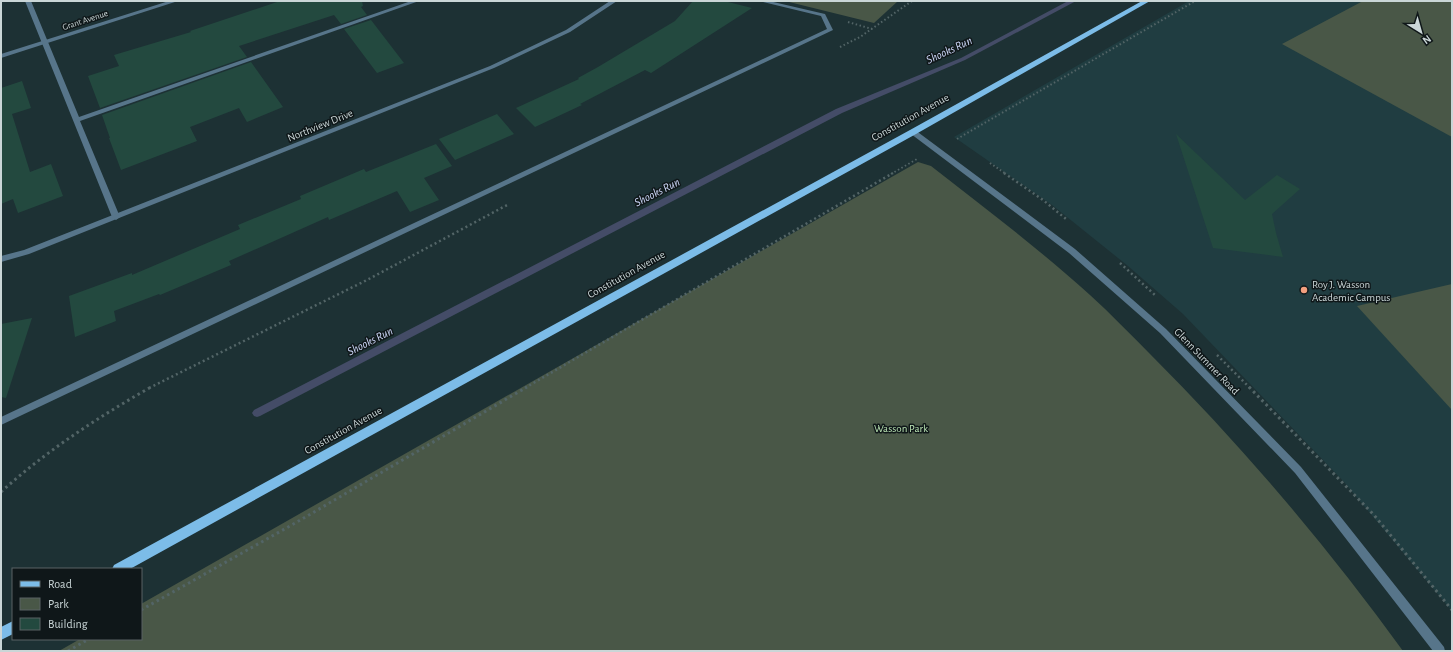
<svg xmlns="http://www.w3.org/2000/svg" width="1453" height="652" viewBox="0 0 1453 652" font-family="'Alegreya Sans',sans-serif">
  <rect width="100%" height="100%" fill="#1d3134"/>
  <path fill="#203d41" d="M1189 1H1452V611L1344 482 1183 314 1128 266 1052 205 954 137Z"/>
  <g fill="#495747">
    <path d="M785 1H898L874 23Z"/>
    <path d="M1363 1H1452V137L1282 44Z"/>
    <path d="M918 162 931 166C985 208 1039 249 1090 295 1111 314 1131 335 1151 355 1243 447 1327 546 1403 651H59L80 639H141V604Z"/>
    <path d="M1452 284V410L1357 306Z"/>
  </g>
  <g fill="none" stroke-linecap="round" stroke-linejoin="round">
    <path fill="#444c67" fill-rule="evenodd" d="M1068 1H1076L965 60 842 113 260 416 257 417 254 416 252 413 254 410 836 109 961 58Z"/>
  </g>
  <g fill="#23493f">
    <path d="M280 1H362L363 6 361 7 367 15 341 24 334 15 239 46 247 57 100 108 88 76 119 66 114 55 191 32 190 31Z"/>
    <path d="M693 1H724L752 8 651 73 645 70 580 104 582 105 535 127 516 108 579 79 578 78 598 67 675 21Z"/>
    <path d="M371 20 404 63 377 73 344 29Z"/>
    <path d="M251 62 283 107 247 122 239 108 190 127 197 141 121 170 109 138H110L102 115Z"/>
    <path d="M22 81 31 108 12 114 30 172 51 164 63 196 18 213 13 199 1 204V88Z"/>
    <path d="M497 114 514 134 455 160 439 139Z"/>
    <path d="M1176 134 1245 200 1277 175 1300 189 1272 214 1276 233 1283 257 1213 248Z"/>
    <path d="M436 144 452 166 424 178 439 200 410 212 397 191 329 220 328 217 229 261 231 265 160 295 159 294 114 311 116 321 75 337 69 296 132 273V275L240 229 238 225 301 199 300 196 364 169 366 172Z"/>
    <path d="M32 318 6 398 1 397V324Z"/>
  </g>
  <g fill="none" stroke-linecap="round" stroke-linejoin="round">
    <g stroke="#536567" stroke-width="2" stroke-dasharray="1.5 2.5" stroke-linecap="butt">
      <path d="M848 22 872 29"/>
      <path d="M840 47 860 37 912 1"/>
      <path d="M957 139 1195 1"/>
      <path d="M990 163 1006 174"/>
      <path d="M891 174 917 159"/>
    </g>
    <g stroke="#536567" stroke-width="2.5" stroke-dasharray="2 3" stroke-linecap="butt">
      <path d="M1004 173 1043 200 1066 219"/>
      <path d="M1120 263 1156 296"/>
      <path d="M1217 355 1250 388"/>
      <path d="M149 388 367 280 509 204"/>
      <path d="M525 388 893 173"/>
    </g>
    <g stroke="#536567" stroke-width="3" stroke-dasharray="2.5 3.5" stroke-linecap="butt">
      <path d="M1249 387 1374 515 1452 610"/>
      <path d="M1 492C46 451 97 418 151 387"/>
      <path d="M141 610 297 522 527 387"/>
      <path d="M68 651 89 639"/>
    </g>
    <g fill="#57758a" fill-rule="evenodd">
      <path d="M25 1H31L79 117 411 1H419L80 121 120 217 116 220 112 217Z"/>
      <path d="M759 1H769L825 14 833 30 1 425V417L827 29 821 16Z"/>
    </g>
    <g fill="#57758a" fill-rule="evenodd">
      <path d="M169 1H178L1 58V54Z"/>
      <path d="M610 1H617L570 32 494 68 29 254 1 262V256L24 250 490 66 566 30Z"/>
      <path d="M911 130H915L1075 249 1166 329 1301 467 1444 647 1445 651H1433L1295 473 1160 333 1069 253 911 134Z"/>
    </g>
    <g fill="#7cbce8" fill-rule="evenodd">
      <path d="M1142 1H1150L916 134 130 569H112L114 565 910 130Z"/>
      <path d="M13 621V634L1 640V627Z"/>
    </g>
  </g>
  <circle fill="#f2a07f" stroke="#0f1719" stroke-width="1.5" cx="1304" cy="290" r="4"/>
  <g text-anchor="middle" stroke-width="3" stroke-linejoin="round" paint-order="stroke">
    <g font-size="9" fill="#cad6d7" stroke="#0f1719">
      <text transform="translate(85 20) rotate(-18)" y="3">Grant Avenue</text>
    </g>
    <g font-size="11" fill="#cad6d7" stroke="#0f1719">
      <text transform="translate(910 117) rotate(-29)" y="4">Constitution Avenue</text>
      <text transform="translate(320 125) rotate(-22)" y="4">Northview Drive</text>
      <text transform="translate(626 274) rotate(-29)" y="4">Constitution Avenue</text>
      <text transform="translate(1207 361) rotate(46)" y="4">Glenn Summer Road</text>
      <text transform="translate(343 430) rotate(-29)" y="4">Constitution Avenue</text>
    </g>
    <g font-size="11" fill="#cad6d7" stroke="#0f1719" text-anchor="start">
      <text x="1312" y="288">Roy J. Wasson<tspan x="1312" dy="13">Academic Campus</tspan></text>
    </g>
    <g font-size="11" fill="#bbe4b4" stroke="#0f1719">
      <text x="901" y="432">Wasson Park</text>
    </g>
    <g font-size="12" font-style="italic" fill="#cfd9fa" stroke="#0f1719">
      <text transform="translate(949 50) rotate(-25)" y="4">Shooks Run</text>
      <text transform="translate(657 192) rotate(-27)" y="4">Shooks Run</text>
      <text transform="translate(370 341) rotate(-27)" y="4">Shooks Run</text>
    </g>
  </g>
  <rect width="1453" height="652" fill="none" stroke="#cad6d7" stroke-width="4"/>
  <rect x="12" y="568" width="130" height="72" fill="#0f1719" stroke="#5a6365"/>
  <rect x="20" y="581" width="20" height="6" fill="#7cbce8" stroke="#5a6365"/>
  <text x="48" y="588" font-size="12" fill="#cad6d7">Road</text>
  <rect x="20" y="598" width="20" height="12" fill="#495747" stroke="#5a6365"/>
  <text x="48" y="608" font-size="12" fill="#cad6d7">Park</text>
  <rect x="20" y="618" width="20" height="12" fill="#23493f" stroke="#5a6365"/>
  <text x="48" y="628" font-size="12" fill="#cad6d7">Building</text>
  <g transform="translate(1421 32) rotate(143)" stroke="#0f1719" stroke-width="3" paint-order="stroke">
  <path d="M0-3L7 15L0 10L-7 15Z" fill="#cad6d7"/>
  <text y="-6" font-size="11" font-weight="bold" text-anchor="middle" fill="#cad6d7">N</text>
  </g>
</svg>
